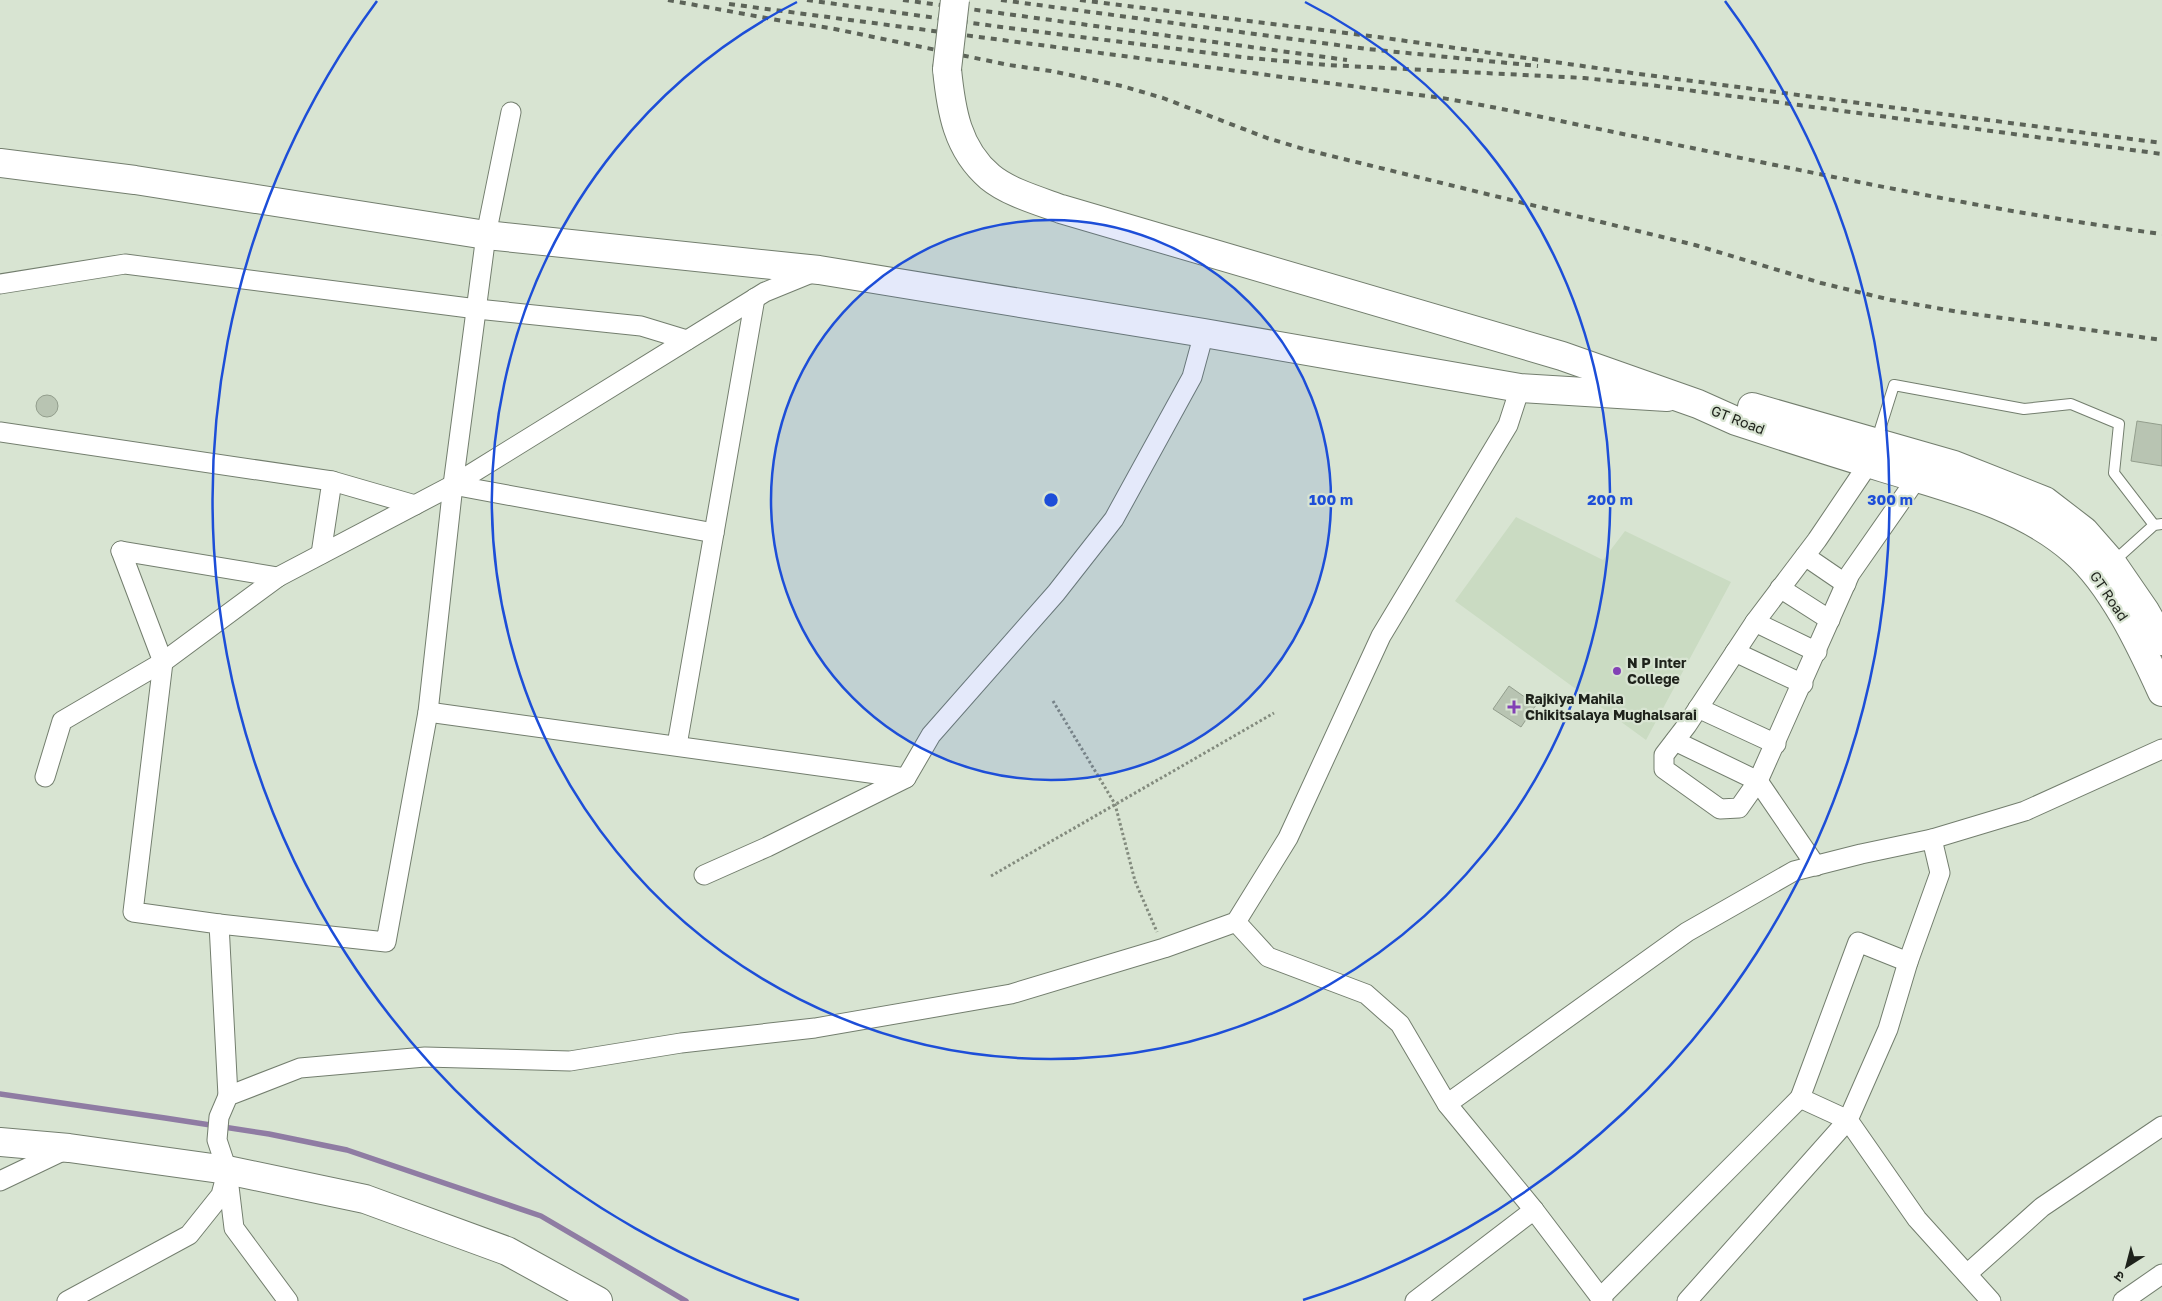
<svg xmlns="http://www.w3.org/2000/svg" width="2162" height="1301" viewBox="0 0 2162 1301" font-family="'Golos Text','Noto Sans Devanagari',sans-serif">
  <rect width="100%" height="100%" fill="#d8e4d2"/>
  <path fill="#cadbc2" d="M1516 517 1603 560 1625 531 1731 582 1646 740 1455 601Z"/>
  <g fill="none" stroke-linecap="round" stroke-linejoin="round">
    <path stroke="#8f7ca3" stroke-width="5.5" d="M0 1094 165 1118 269 1134 347 1150 541 1216 686 1301"/>
  </g>
  <g fill="#b8c4b2" stroke="#939e8d">
    <circle cx="47" cy="406" r="11"/>
    <path d="M2137 421 2162 425V466L2131 461Z"/>
    <path d="M1509 686 1536 705 1521 727 1493 709Z"/>
  </g>
  <g fill="none" stroke-linecap="round" stroke-linejoin="round">
    <defs>
      <g id="lane">
        <path d="M1876 442 1894 385 2024 409 2071 404 2119 424 2114 473 2154 525"/>
        <path d="M2113 562 2154 525 2162 524"/>
      </g>
      <g id="street">
        <path d="M0 284 125 264 477 309 641 326 687 340"/>
        <path d="M0 432 332 481 321 554"/>
        <path d="M1869 463 1817 540 1755 622 1687 725 1664 755V769L1720 809 1739 808 1758 781 1850 574 1917 478"/>
        <path d="M332 481 415 505"/>
        <path d="M453 485 714 533"/>
        <path d="M121 551 278 577 453 485 765 292 814 272"/>
        <path d="M121 551 163 662 133 912 219 924 228 1096"/>
        <path d="M1805 556 1846 584"/>
        <path d="M1780 588 1830 620"/>
        <path d="M1755 622 1817 652"/>
        <path d="M1735 652 1803 684"/>
        <path d="M1698 708 1776 744"/>
        <path d="M428 712 906 778"/>
        <path d="M1675 741 1758 781 1816 866"/>
        <path d="M677 745 755 298"/>
        <path d="M45 777 62 721 163 662 278 577"/>
        <path d="M1932 839 1940 873 1908 962 1888 1029 1848 1120 1917 1219 1991 1301"/>
        <path d="M704 875 767 847 906 778 931 735 1056 593 1114 519 1192 377 1204 333"/>
        <path d="M1236 922 1268 957 1366 994 1400 1024 1447 1104"/>
        <path d="M219 924 386 942 428 712 453 485 486 235 511 112"/>
        <path d="M0 1181 67 1149"/>
        <path d="M1967 1274 2042 1207 2162 1126"/>
        <path d="M1600 1298 1800 1098"/>
        <path d="M67 1301 189 1235 221 1195 226 1176"/>
        <path d="M288 1301 234 1228 227 1170 217 1140 219 1117 228 1096 300 1068 425 1057 570 1061 681 1043 815 1028 1011 994 1164 948 1236 922 1288 838 1381 636 1508 425 1520 388"/>
        <path d="M1415 1301 1534 1210"/>
        <path d="M1603 1301 1534 1210 1447 1104 1687 932 1794 871 1861 854 1932 839 2025 811 2162 749"/>
        <path d="M1687 1301 1848 1120 1800 1098 1858 942 1908 962"/>
        <path d="M2123 1301 2162 1274"/>
      </g>
      <g id="secondary">
        <path d="M0 163 135 180 486 235 819 270 1204 333 1520 388 1667 397"/>
        <path d="M0 1142 69 1148 227 1170 365 1199 507 1251 598 1301"/>
      </g>
      <g id="highway">
        <path d="M947 69C951 110 957 149 990 177 1008 192 1039 201 1061 209L1562 356 1698 404 1736 421C1785 437 1835 453 1884 468 1949 488 2022 505 2074 551 2112 584 2141 646 2162 692"/>
        <path d="M1752 407 1954 465 2045 501 2084 531 2112 563 2145 611 2162 641"/>
      </g>
    </defs>
    <use href="#lane" stroke="#737e6e" stroke-width="12"/>
    <use href="#street" stroke="#737e6e" stroke-width="21"/>
    <use href="#secondary" stroke="#737e6e" stroke-width="30"/>
    <use href="#highway" stroke="#737e6e" stroke-width="30"/>
    <g stroke="#838b7e" stroke-width="3" stroke-dasharray="2.5 2.5" stroke-linecap="butt">
      <path d="M1053 701 1115 804 1135 881 1157 932"/>
      <path d="M991 876 1274 713"/>
    </g>
    <use href="#lane" stroke="#fff" stroke-width="10"/>
    <use href="#street" stroke="#fff" stroke-width="19"/>
    <use href="#secondary" stroke="#fff" stroke-width="28"/>
    <use href="#highway" stroke="#fff" stroke-width="28"/>
    <g stroke="#5c6358" stroke-width="4" stroke-dasharray="6 6" stroke-linecap="butt">
      <path d="M668 0 788 22 830 28 1009 65 1051 71 1122 86 1163 98 1267 138 1307 150 1695 245 1821 283 1891 300 1959 312 2162 340"/>
      <path d="M807 0 1001 27 1250 58 1327 65 1584 78 1650 85 2162 154"/>
      <path d="M903 0 1347 60"/>
      <path d="M1001 0 1367 49 1538 66"/>
      <path d="M1080 0 1378 37 1632 73 2162 143"/>
      <path d="M729 4 1442 98C1508 109 1573 124 1638 137 1812 172 1986 211 2162 234"/>
    </g>
    <defs>
      <path id="highway-bridge" d="M947 69 955 0"/>
    </defs>
    <use href="#highway-bridge" stroke="#737e6e" stroke-width="30" stroke-linecap="butt"/>
    <use href="#highway-bridge" stroke="#fff" stroke-width="28"/>
  </g>
  <circle cx="1051" cy="500" r="280" fill="#1d4ed8" fill-opacity=".12"/>
  <g fill="none" stroke="#1d4ed8" stroke-width="2.5">
    <circle cx="1051" cy="500" r="280"/>
    <path d="M1305 2A559 559 0 1 1 797 2"/>
    <path d="M799 1300A839 839 0 0 1 377 1M1725 1A839 839 0 0 1 1303 1300"/>
  </g>
  <g fill="#8241b5" stroke="#d8e4d2" stroke-width="2">
    <circle cx="1617" cy="671" r="5"/>
    <path d="M1511.5 699.5h5v5h5v5h-5v5h-5v-5h-5v-5h5z"/>
  </g>
  <g text-anchor="middle" stroke-width="4.5" stroke-linejoin="round" paint-order="stroke">
    <g font-size="14" fill="#1e221b" stroke="#d8e4d2">
      <text transform="translate(1738 420) rotate(21)" y="5">GT Road</text>
      <text transform="translate(2109 596) rotate(56)" y="5">GT Road</text>
    </g>
    <g font-size="14" font-weight="bold" fill="#1e221b" stroke="#d8e4d2" text-anchor="start">
      <text x="1627" y="668">N P Inter<tspan x="1627" dy="16">College</tspan></text>
      <text x="1525" y="704">Rajkiya Mahila<tspan x="1525" dy="16">Chikitsalaya Mughalsarai</tspan></text>
    </g>
  </g>
  <circle cx="1051" cy="500" r="8" fill="#1d4ed8" stroke="#d8e4d2" stroke-width="2.5"/>
  <g font-size="15" text-anchor="middle" font-weight="bold" fill="#1d4ed8" stroke="#d8e4d2" stroke-width="4.5" stroke-linejoin="round" paint-order="stroke">
    <text x="1331" y="505">100 m</text>
    <text x="1610" y="505">200 m</text>
    <text x="1890" y="505">300 m</text>
  </g>
  <g transform="translate(2127 1266) rotate(216)" stroke="#d8e4d2" stroke-width="4" paint-order="stroke">
  <path d="M0-4L9 19L0 12L-9 19Z" fill="#1e221b"/>
  <text y="-8" font-size="14" font-weight="bold" text-anchor="middle" fill="#1e221b">उ</text>
  </g>
</svg>
